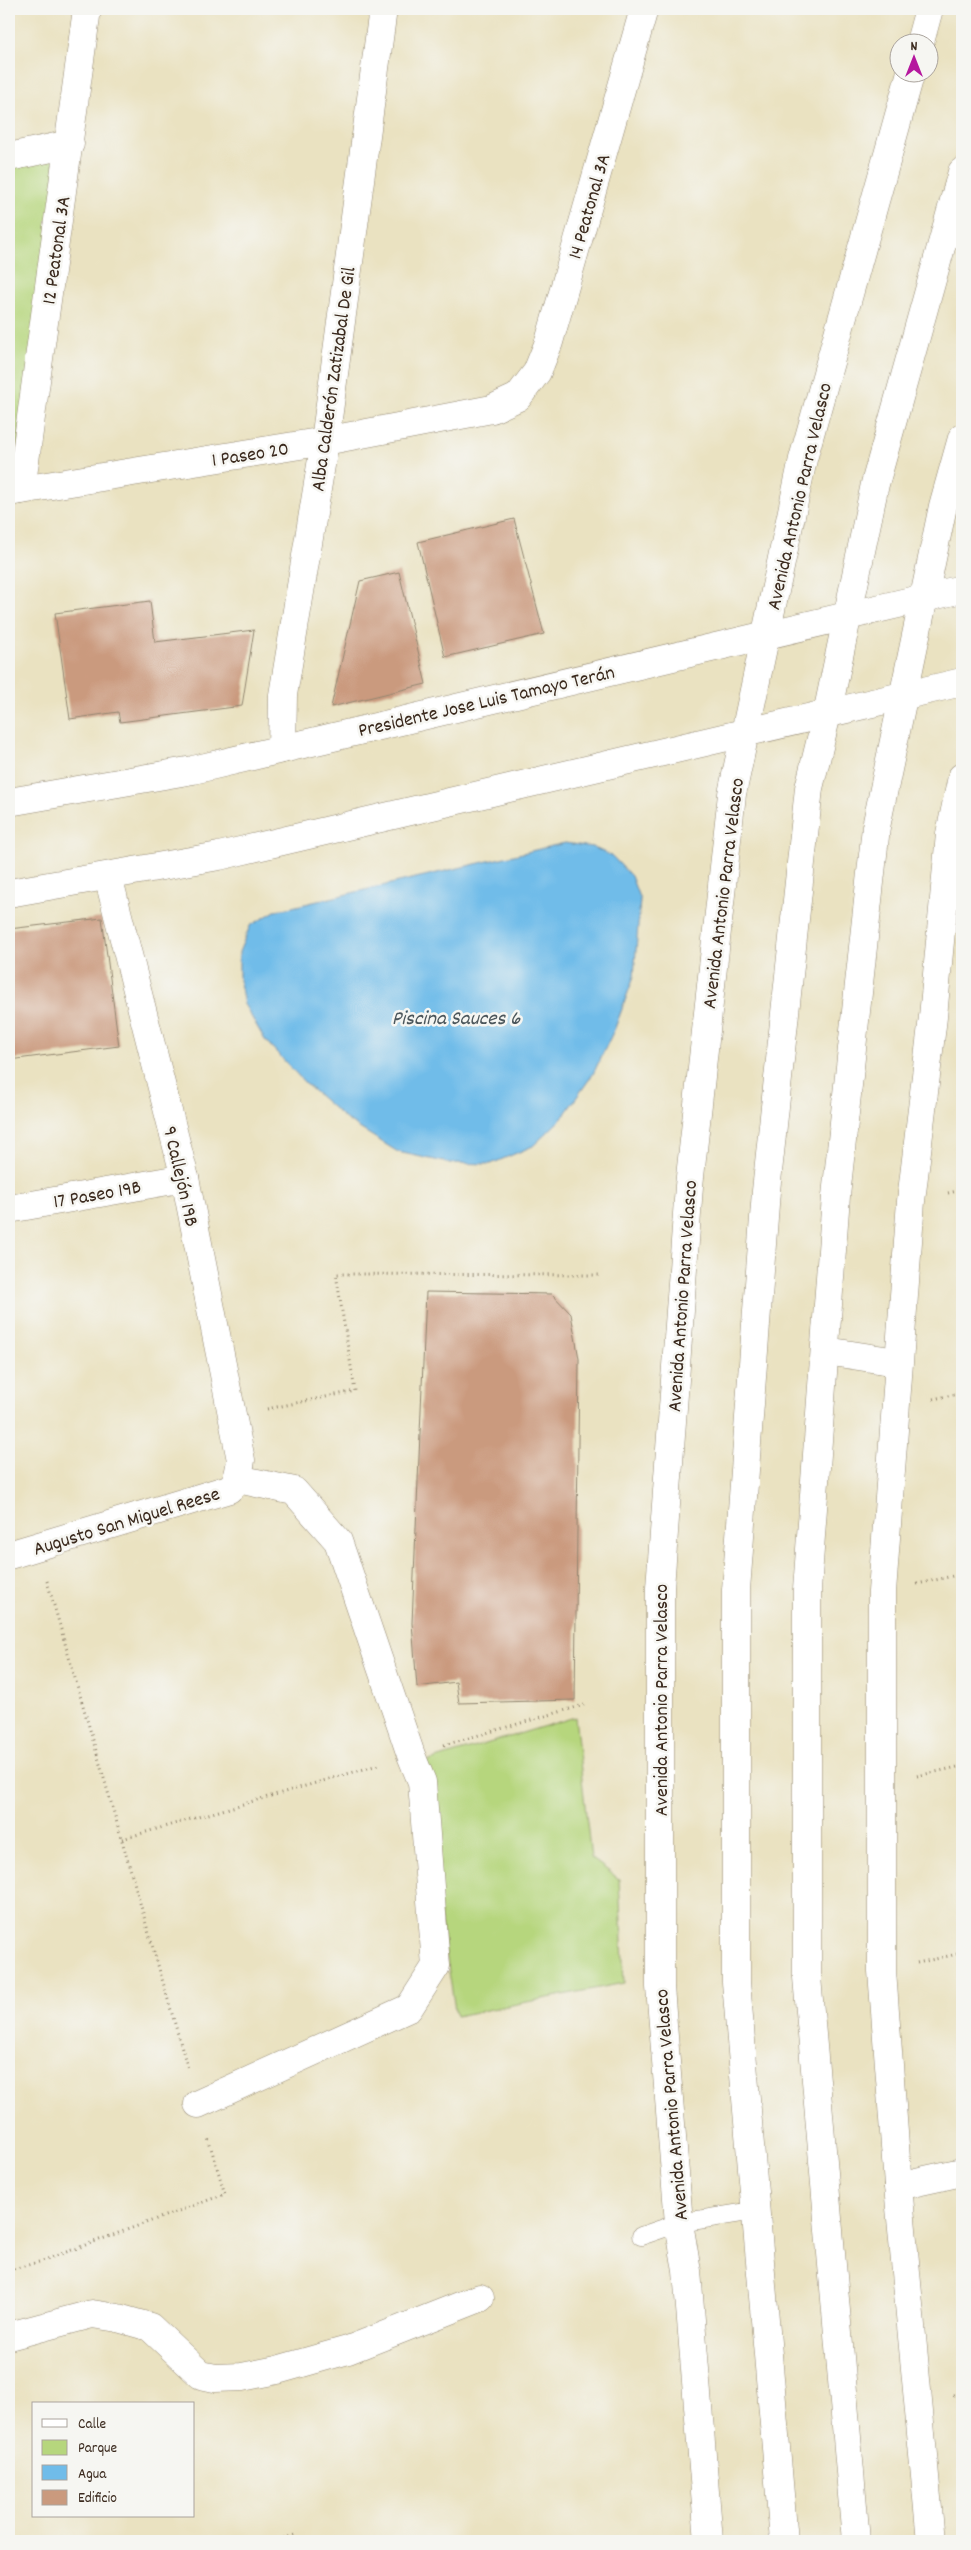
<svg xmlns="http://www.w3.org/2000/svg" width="971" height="2550" viewBox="0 0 971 2550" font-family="Dekko,sans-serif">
  <rect width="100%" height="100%" fill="#f6f6f2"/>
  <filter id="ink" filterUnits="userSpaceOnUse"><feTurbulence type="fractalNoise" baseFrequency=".02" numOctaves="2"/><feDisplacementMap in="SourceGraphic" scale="10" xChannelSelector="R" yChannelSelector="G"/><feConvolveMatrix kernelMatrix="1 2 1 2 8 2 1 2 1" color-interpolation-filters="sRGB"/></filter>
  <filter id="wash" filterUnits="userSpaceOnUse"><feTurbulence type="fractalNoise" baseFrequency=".0096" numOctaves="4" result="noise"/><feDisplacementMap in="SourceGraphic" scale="20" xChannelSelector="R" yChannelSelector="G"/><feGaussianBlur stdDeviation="1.12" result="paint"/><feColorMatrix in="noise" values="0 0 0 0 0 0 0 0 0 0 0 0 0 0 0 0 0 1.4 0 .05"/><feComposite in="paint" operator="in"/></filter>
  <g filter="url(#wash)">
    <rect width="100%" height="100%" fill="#eae2c1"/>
    <g fill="#b6d67d" stroke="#78804e">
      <path d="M70 144 9 492V157Z"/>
      <path d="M575 1717 591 1858 619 1879 624 1983 456 2016 416 1765Z"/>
    </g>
    <path fill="#70bce9" stroke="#567384" d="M565 843 592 847 612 856 631 876 640 900 634 976 615 1028 593 1074 562 1118 533 1146 491 1164 449 1163 398 1152 348 1121 306 1084 265 1040 244 1004 239 978V952L250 926 275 911Z"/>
    <g id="blocks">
      <g fill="#ca9a7e">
        <path d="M514 519 544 634 445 657 418 542Z"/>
        <path d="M399 572 426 684 331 707 360 581Z"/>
        <path d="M150 601 155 642 254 630 242 706 120 722 118 712 70 719 55 613Z"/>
        <path d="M102 918 119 1046 9 1060V929Z"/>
        <path d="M426 1292 552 1294 571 1314 579 1359 575 1700 459 1703 456 1682 417 1687 412 1623Z"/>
      </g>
    </g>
  </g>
  <g filter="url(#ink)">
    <use href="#blocks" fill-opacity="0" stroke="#928670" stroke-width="1"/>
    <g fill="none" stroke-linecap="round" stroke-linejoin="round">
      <defs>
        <path id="lane" d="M641 2236 679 2223 754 2211"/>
        <g id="street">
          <path d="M920 42 929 9"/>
          <path d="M9 157 70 144"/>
          <path d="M21 490 87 9"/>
          <path d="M9 492 325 441 492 409 518 397 537 372 549 342 644 9"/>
          <path d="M282 749 283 695 325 441 383 9"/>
          <path d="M9 1209 185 1178"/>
          <path d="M9 1555 229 1489C238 1482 239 1472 241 1460L185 1178 108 876"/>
          <path d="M198 2104 409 2008 436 1966 422 1782 411 1755 338 1541 294 1491 238 1479"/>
          <path d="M898 2186 962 2172"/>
          <path d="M9 2336 92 2314 118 2318 150 2327 201 2375 215 2378 242 2377 277 2370 348 2350 480 2298"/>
          <path d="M709 2541 687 2271 679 2223 660 1987V1588L689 1186 732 794 803 459 911 72"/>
          <path d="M931 2541 898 2186 882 1971V1592L911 1201 933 1017 950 834 962 777"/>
        </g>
        <g id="secondary">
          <path d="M9 802 193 770 962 589"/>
          <path d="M9 893 219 856 962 682"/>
          <path d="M826 1351 897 1362"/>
          <path d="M784 2541 736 1982V1590L766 1191 809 788 827 714 875 484 962 172"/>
          <path d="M856 2541 807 1977V1590L836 1196 876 827 943 506 962 438"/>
        </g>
      </defs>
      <use href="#lane" stroke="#928670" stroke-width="19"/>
      <use href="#street" stroke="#928670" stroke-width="29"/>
      <use href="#secondary" stroke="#928670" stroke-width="29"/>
      <g stroke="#928670" stroke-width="3" stroke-dasharray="1 4" stroke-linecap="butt">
        <path d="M948 1193 962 1190"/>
        <path d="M933 1399 962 1393"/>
        <path d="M267 1409 355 1391 336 1274 600 1275"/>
        <path d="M47 1581 188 2069"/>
        <path d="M917 1584 962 1574"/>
        <path d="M444 1745 584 1705"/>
        <path d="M917 1776 962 1766"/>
        <path d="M122 1839 378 1765"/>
        <path d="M917 1963 962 1953"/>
        <path d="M9 2270 39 2262 225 2194 208 2138"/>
        <path d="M953 2395 962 2393"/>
        <path d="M274 2541 295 2535"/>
      </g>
      <use href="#lane" stroke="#fff" stroke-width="18"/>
      <use href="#street" stroke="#fff" stroke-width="28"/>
      <use href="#secondary" stroke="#fff" stroke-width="28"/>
    </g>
  </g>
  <g text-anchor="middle" stroke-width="5" stroke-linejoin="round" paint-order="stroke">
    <g font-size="20" fill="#3b2a1e" stroke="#f6f6f2">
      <text transform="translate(588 206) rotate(-74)" y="7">14 Peatonal 3A</text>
      <text transform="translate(55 250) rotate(-82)" y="7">12 Peatonal 3A</text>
      <text transform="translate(332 379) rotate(-82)" y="7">Alba Calderón Zatizabal De Gil</text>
      <text transform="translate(250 453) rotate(-9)" y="7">1 Paseo 20</text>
      <text transform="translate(798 496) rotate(-77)" y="7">Avenida Antonio Parra Velasco</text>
      <text transform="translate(486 700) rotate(-13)" y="7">Presidente Jose Luis Tamayo Terán</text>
      <text transform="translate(722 893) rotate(-83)" y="7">Avenida Antonio Parra Velasco</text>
      <text transform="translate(182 1176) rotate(77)" y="7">9 Callejón 19B</text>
      <text transform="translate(97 1193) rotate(-10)" y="7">17 Paseo 19B</text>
      <text transform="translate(681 1296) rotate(-86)" y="7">Avenida Antonio Parra Velasco</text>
      <text transform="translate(126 1520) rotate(-17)" y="7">Augusto San Miguel Reese</text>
      <text transform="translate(660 1700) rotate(-90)" y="7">Avenida Antonio Parra Velasco</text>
      <text transform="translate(670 2105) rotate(-95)" y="7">Avenida Antonio Parra Velasco</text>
    </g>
    <g font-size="21" font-style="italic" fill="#4b565b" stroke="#f6f6f2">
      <text x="456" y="1024">Piscina Sauces 6</text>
    </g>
  </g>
  <rect width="971" height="2550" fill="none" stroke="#f6f6f2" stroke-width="30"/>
  <rect x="32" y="2402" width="162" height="115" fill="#f6f6f2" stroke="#aba49d"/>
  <rect x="42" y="2419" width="25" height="8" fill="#ffffff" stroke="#aba49d"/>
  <text x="78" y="2428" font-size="15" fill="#3b2a1e">Calle</text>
  <rect x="42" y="2440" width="25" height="15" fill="#b6d67d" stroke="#aba49d"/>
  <text x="78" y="2452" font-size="15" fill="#3b2a1e">Parque</text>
  <rect x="42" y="2465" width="25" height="15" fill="#70bce9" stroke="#aba49d"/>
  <text x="78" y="2478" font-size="15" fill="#3b2a1e">Agua</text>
  <rect x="42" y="2490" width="25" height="15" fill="#ca9a7e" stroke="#aba49d"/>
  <text x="78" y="2502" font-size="15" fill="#3b2a1e">Edificio</text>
  <g transform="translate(914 58)"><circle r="24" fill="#f6f6f2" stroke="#aba49d"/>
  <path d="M0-4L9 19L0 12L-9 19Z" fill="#b5179e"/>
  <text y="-8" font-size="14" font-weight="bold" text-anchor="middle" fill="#3b2a1e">N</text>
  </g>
</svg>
